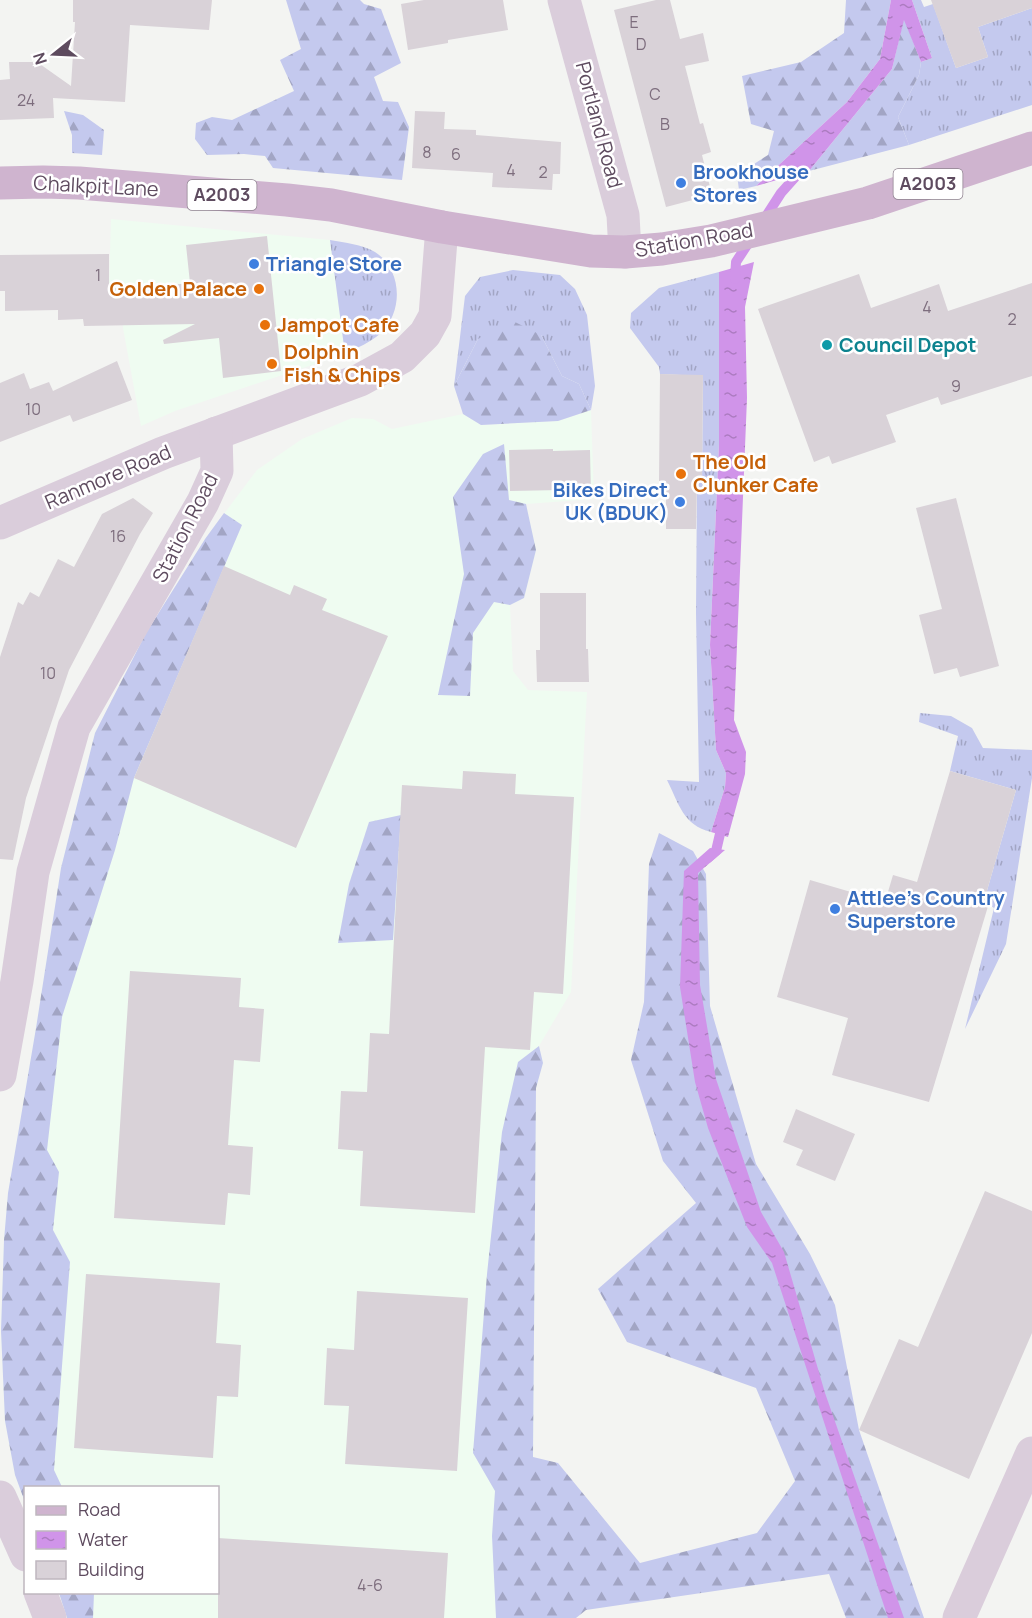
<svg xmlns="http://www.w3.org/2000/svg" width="1032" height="1618" viewBox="0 0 1032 1618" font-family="Manrope,sans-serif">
  <defs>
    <pattern id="grass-tufts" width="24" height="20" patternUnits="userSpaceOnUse" patternTransform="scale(1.5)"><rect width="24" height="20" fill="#c4c9ee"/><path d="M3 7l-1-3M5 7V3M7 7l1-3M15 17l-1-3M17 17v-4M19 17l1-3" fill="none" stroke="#a2a5c4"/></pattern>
    <pattern id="forest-firs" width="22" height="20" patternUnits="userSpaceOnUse" patternTransform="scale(1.5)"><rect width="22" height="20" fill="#c4c9ee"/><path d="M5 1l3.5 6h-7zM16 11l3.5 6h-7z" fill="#a2a5c4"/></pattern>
    <pattern id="water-ripples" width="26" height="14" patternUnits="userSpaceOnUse" patternTransform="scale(1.5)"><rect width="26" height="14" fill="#d094e9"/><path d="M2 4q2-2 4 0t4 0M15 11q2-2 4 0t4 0" fill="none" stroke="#ac7bc0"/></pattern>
  </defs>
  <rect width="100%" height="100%" fill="#f3f4f2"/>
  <g fill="#effcf1">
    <path d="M111 219 330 240 345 354 175 411 141 426 123 328 121 288H109Z"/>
    <path d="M591 410 594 499 526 504 536 550 524 598 510 605 513 671 528 690 587 692 571 992 539 1046 543 1063 536 1088 532 1618H67L59 1593 218 1592V1488H26V1505L15 1475 5 1421 1 1331 4 1240 8 1193 36 1028 61 868 95 733 205 539 257 470 302 439 352 418 373 419 392 429 463 414 481 425 558 421Z"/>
  </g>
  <g fill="url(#grass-tufts)">
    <path d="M912 0H921L924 7 933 4 956 68 988 57 978 27 1032 8V105L909 145 898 117 919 75 921 62 932 58Z"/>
    <path d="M330 240C346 243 361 244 375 252 402 269 404 311 381 333 371 342 357 348 345 354Z"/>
    <path d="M513 270 560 275 575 289 587 315 595 386 591 410 579 384 562 376 541 335 478 339 454 386 465 296 480 277Z"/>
    <path d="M719 272V444L710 645 716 750 726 773 725 787 711 832C683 825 679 804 667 780L699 782 696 613 697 482H702L703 376 660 374 659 367 630 328 631 313 659 288Z"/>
    <path d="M920 713 951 716 972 728 983 748 1032 750V778L1006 944 965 1029 994 908 984 901 1016 790 950 771 958 736 919 722Z"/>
  </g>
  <g fill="url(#forest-firs)">
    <path d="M286 0H360L364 4 381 9 401 63 374 77 383 101 398 102 409 127 402 180 273 168 265 156 244 154 207 155 195 139 196 123 212 117 232 120 294 91 280 60 301 49Z"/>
    <path d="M846 0H891L880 59 847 102 756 186 739 190 737 175 768 155 774 131 751 124 742 76 801 62 844 33Z"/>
    <path d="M904 18 921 62 919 75 898 117 909 145 809 171 892 69Z"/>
    <path d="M64 111 83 115 104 130 102 155 72 153V135Z"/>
    <path d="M515 322 541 335 562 376 579 384 591 410 558 421 481 425 463 414 454 386 478 339Z"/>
    <path d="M504 444 509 500 526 504 536 550 524 598 510 605 494 602 473 633 470 696 438 695 464 574 453 497 483 454Z"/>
    <path d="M224 513 242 525 134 778 115 850 62 1017 47 1150 59 1172 53 1230 70 1262 54 1470 62 1487 26 1488V1505L15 1475 5 1421 1 1331 4 1240 8 1193 36 1028 61 868 95 733 146 633 205 539Z"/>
    <path d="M401 815 393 940 338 943 349 884 369 822Z"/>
    <path d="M659 833 693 851 706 874 710 1006 756 1164 810 1254 835 1305 859 1430 924 1618H846L829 1574 586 1610 576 1618H496L492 1536 495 1491 473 1453 487 1274 502 1132 518 1062 539 1046 543 1063 536 1088 533 1457 558 1463 640 1563 757 1533 795 1481 756 1388 627 1342 598 1289 696 1203 663 1161 631 1060 644 1002 649 864Z"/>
    <path d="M59 1593H94L93 1618H67Z"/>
  </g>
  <g fill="url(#water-ripples)">
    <path d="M891 0H912L932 58 921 62 904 20 892 69 809 171 756 186 847 102 880 59Z"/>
    <path d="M754 262 745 307 747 398 734 720 746 752 745 774 728 837 711 832 725 787 726 773 716 750 710 645 719 444V272Z"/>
    <path d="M710 848 725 850 698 873 700 985 716 1079 761 1212 784 1252 825 1393 904 1618H888L772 1263 747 1227 708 1128 695 1082 680 987 684 871Z"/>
  </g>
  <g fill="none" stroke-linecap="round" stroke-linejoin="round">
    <g stroke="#d094e9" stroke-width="10">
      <path d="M763 221 781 193 806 165"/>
      <path d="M735 279 736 262 751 239"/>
      <path d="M708 858 716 851 723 821"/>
    </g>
  </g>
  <g fill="#d9d2d8">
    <path d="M73 0H212L209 30 130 25 125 102 53 98 54 118 0 120V80L10 79 9 62H37L71 86 75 22H73Z"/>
    <path d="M424 0H503L508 30 448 40V43L408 50 401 4Z"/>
    <path d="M656 0H670L680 39 703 33 709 61 685 66 700 124 703 123 711 152 702 155 712 195 666 207 614 10Z"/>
    <path d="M931 0H1032V8L978 27 988 57 956 68Z"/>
    <path d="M415 111 445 112 444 129 476 130V135L561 142 560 174H553L552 190 492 187 493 173 412 168Z"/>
    <path d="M267 236 281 371 223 378 219 338 164 344 163 340 195 324 84 326 83 319 58 320V310L5 311V291H0V255L109 254V288H121V290L190 283 186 245Z"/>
    <path d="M859 274 871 308 939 284 948 311 1032 283V376L941 405 938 397 886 415 896 442 832 464 829 456 814 462 758 309Z"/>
    <path d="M117 361 132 400 73 422 70 415 0 442V383L24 373 30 389 49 382 53 391Z"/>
    <path d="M660 374 703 375 702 482H697L696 529H666V481H659Z"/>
    <path d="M553 449V451L590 450 591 495H561V490L510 491 509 450Z"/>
    <path d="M133 498 153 513 140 534 69 670 26 798 13 860 0 859V657L18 602 23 605 30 592 39 597 58 559 74 567 102 514Z"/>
    <path d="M956 498 999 666 960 677 957 668 934 674 919 615 942 609 916 508Z"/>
    <path d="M224 566 290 595 294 585 327 599 322 610 388 636 296 848 134 778Z"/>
    <path d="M540 593H586V649H588L589 682H537L536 650H540Z"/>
    <path d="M463 771 516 774 515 794 574 797 563 994 534 992 530 1050 485 1047 475 1213 360 1206 363 1151 338 1149 341 1091 367 1092 370 1033 389 1034 402 785 462 789Z"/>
    <path d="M950 771 1016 790 984 901 989 903 929 1102 832 1075 848 1018 777 997 810 880 885 902 893 875 917 882Z"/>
    <path d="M130 971 241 978 239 1007 264 1009 260 1062 234 1060 228 1145 253 1147 250 1195 228 1193 225 1225 114 1218Z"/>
    <path d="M796 1109 855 1134 835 1181 796 1165 803 1150 783 1142Z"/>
    <path d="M985 1191 1032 1211V1333L969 1479 859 1430 899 1339 918 1347Z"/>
    <path d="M86 1274 220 1283 216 1343 241 1345 238 1397 217 1396 213 1458 74 1448Z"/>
    <path d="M357 1291 468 1298 457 1471 345 1464 349 1406 324 1405 327 1348 354 1350Z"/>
    <path d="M218 1538 448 1553 444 1618H218Z"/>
  </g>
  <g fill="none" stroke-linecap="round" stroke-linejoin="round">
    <g stroke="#dacddb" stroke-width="33">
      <path d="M564 0 623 215 625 252"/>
      <path d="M0 523 163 453 360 380 402 357 425 334 435 316 442 227"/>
      <path d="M0 1075 17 981 33 872 74 727 203 502 217 471 216 433"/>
      <path d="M0 1497 26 1555"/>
      <path d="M40 1592 50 1618"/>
      <path d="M959 1618 1032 1453"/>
    </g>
    <path stroke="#cfb4cf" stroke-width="33" d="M0 183 43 182 79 183 287 200 331 205 442 227 591 251 625 252 662 249 711 241 868 203 1032 148"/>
  </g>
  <g fill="#3f7fe0" stroke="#fff" stroke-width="2">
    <circle cx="681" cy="183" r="6"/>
    <circle cx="254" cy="264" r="6"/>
    <circle cx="680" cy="502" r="6"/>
    <circle cx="835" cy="909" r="6"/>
  </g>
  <g fill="#e8710a" stroke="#fff" stroke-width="2">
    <circle cx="259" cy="289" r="6"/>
    <circle cx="265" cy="325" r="6"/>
    <circle cx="272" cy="364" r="6"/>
    <circle cx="681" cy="474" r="6"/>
  </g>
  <circle fill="#0f9aa8" stroke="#fff" stroke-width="2" cx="827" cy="345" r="6"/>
  <g text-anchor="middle" stroke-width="5" stroke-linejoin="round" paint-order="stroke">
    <g font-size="16" fill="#7d6d7d">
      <text x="634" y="28">E</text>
      <text x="641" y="50">D</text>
      <text x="655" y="100">C</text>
      <text x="26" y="106">24</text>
      <text x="665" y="130">B</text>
      <text x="427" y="158">8</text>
      <text x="456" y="160">6</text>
      <text x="511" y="176">4</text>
      <text x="543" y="178">2</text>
      <text x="98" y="281">1</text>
      <text x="927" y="313">4</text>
      <text x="1012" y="325">2</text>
      <text x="956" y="392">9</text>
      <text x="33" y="415">10</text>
      <text x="118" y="542">16</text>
      <text x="48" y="679">10</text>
      <text x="370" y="1591">4-6</text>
    </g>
    <g fill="#fff" stroke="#8e818f" stroke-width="1.5">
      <rect x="893.5" y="169" width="69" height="30" rx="4.5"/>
      <rect x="187.5" y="180" width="69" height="30" rx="4.5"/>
    </g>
    <g font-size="18" font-weight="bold" fill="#5e4b5f">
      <text x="928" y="190">A2003</text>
      <text x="222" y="201">A2003</text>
    </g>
    <g font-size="20" fill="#5e4b5f" stroke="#fff">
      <text transform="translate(599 125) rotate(75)" y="7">Portland Road</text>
      <text transform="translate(96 186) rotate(3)" y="7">Chalkpit Lane</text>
      <text transform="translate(694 240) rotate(-10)" y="7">Station Road</text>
      <text transform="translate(108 477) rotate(-23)" y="7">Ranmore Road</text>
      <text transform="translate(185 528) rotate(-63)" y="7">Station Road</text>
    </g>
    <g font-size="20" font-weight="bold" fill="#366cbe" stroke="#fff" text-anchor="start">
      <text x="693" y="179">Brookhouse<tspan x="693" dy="23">Stores</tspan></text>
      <text x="266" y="271">Triangle Store</text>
      <text x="668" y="497" text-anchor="end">Bikes Direct<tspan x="668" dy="23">UK (BDUK)</tspan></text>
      <text x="847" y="905">Attlee's Country<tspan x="847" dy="23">Superstore</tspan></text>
    </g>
    <g font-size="20" font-weight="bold" fill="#c56008" stroke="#fff" text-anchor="start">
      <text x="247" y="296" text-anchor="end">Golden Palace</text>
      <text x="277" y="332">Jampot Cafe</text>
      <text x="284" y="359">Dolphin<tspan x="284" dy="23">Fish &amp; Chips</tspan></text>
      <text x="693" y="469">The Old<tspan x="693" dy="23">Clunker Cafe</tspan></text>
    </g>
    <g font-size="20" font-weight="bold" fill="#0d838f" stroke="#fff" text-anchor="start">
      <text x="839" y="352">Council Depot</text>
    </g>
  </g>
  <rect x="24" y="1486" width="195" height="108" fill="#ffffff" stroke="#bfb7bf" stroke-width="1.5"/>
  <rect x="36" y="1506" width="30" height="9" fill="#cfb4cf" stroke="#bfb7bf" stroke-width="1.5"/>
  <text x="78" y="1516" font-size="18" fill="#5e4b5f">Road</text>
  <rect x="36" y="1531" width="30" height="18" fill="url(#water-ripples)" stroke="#bfb7bf" stroke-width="1.5"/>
  <text x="78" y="1546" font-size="18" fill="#5e4b5f">Water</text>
  <rect x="36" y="1561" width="30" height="18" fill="#d9d2d8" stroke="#bfb7bf" stroke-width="1.5"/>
  <text x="78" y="1576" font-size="18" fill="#5e4b5f">Building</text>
  <g transform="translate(54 54) rotate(252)" stroke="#ffffff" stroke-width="4.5" paint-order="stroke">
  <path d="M0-4.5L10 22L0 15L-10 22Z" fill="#5e4b5f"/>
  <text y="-9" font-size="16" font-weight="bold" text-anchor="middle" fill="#5e4b5f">N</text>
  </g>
</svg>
